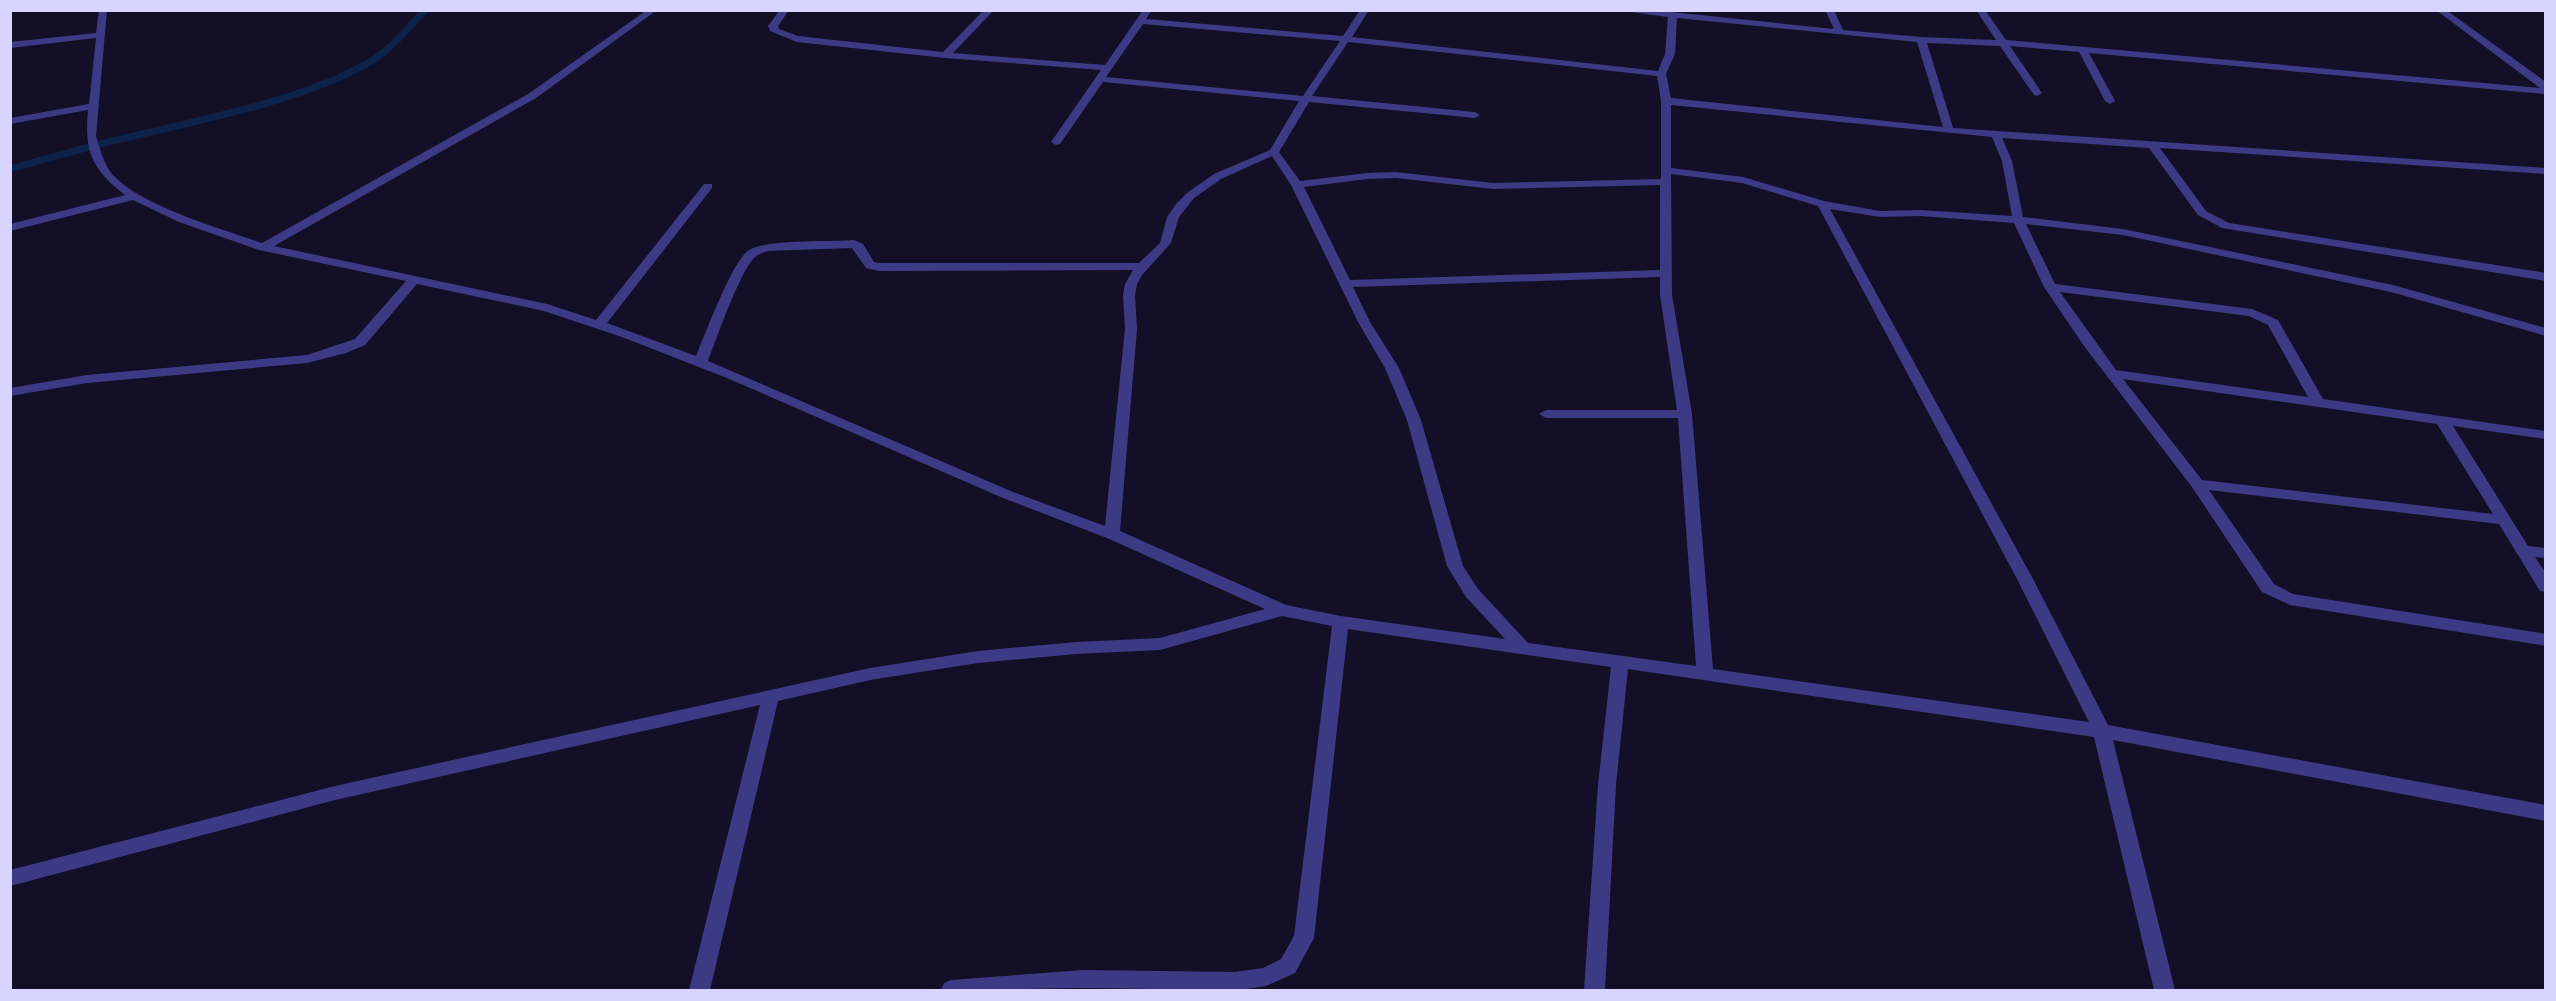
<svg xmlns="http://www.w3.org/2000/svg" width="2556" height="1001" viewBox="0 0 2556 1001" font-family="'Asap Condensed',sans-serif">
  <rect width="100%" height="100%" fill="#130f26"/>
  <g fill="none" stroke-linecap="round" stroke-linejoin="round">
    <path stroke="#0c2248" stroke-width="7" d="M10 169C55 156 101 143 147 133 221 115 301 100 368 63 390 51 408 28 425 10"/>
    <path fill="#3d3a85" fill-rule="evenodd" d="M99 10H107L96 136C100 149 104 164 112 174 140 206 222 229 262 243L528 94 647 10H657L536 98 274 246 547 304 596 320 704 184H712V188L607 323 696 356C705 335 732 261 749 250 767 239 831 242 854 240L863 244 874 262 879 263H1139L1160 243 1167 217 1176 204 1187 193 1214 174 1270 150 1299 101 1103 82 1060 144 1056 145 1051 142 1101 70 945 58 797 42 770 31 768 26 780 10H789L778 26 779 29 798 36 943 52 984 10H994L953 53 1105 65 1143 10H1152L1146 19 1343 36 1360 10H1369L1352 37 1658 71 1665 54 1668 17 1616 10H1652L1834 29 1825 10H1834L1843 30 1921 37 1996 40 1976 10H1985L2006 40 2540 88 2436 10H2446L2546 82V94L2089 53 2115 101 2110 104 2105 101 2079 52 2010 46 2042 93 2037 96 2034 95 2000 46 1927 43 1953 128 2546 168V174L2160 148 2206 211 2229 223 2546 273V281L2222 228 2198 215 2149 148 2002 138 2012 161 2023 217 2123 229 2393 285 2546 328V336L2391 292 2123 235 2026 224 2055 284 2252 309 2278 320 2323 399 2546 431V439L2453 426 2528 546 2546 548V558L2535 557 2546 573V592L2540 591 2499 524 2209 490 2274 584 2293 594 2546 634V646L2290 605 2262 592 2192 487 2084 346 2044 287 2014 223 1920 216 1880 217 1830 209 2033 579 2108 725 2546 805V821L2113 740 2175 990H2154L2094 737 1628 669 1616 785 1605 990H1584L1598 785 1611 667 1348 629 1314 938 1295 973 1266 986 1241 990 1084 988 941 990 944 983 951 980 1084 970 1235 972 1263 968 1281 959 1294 936 1332 626 1282 616 1160 650 1076 654 978 663 870 680 778 701 710 990H689L760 705 335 800 10 886V870L335 786 870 668 978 651 1076 642 1160 638 1265 609 1107 538 1003 498 727 378 622 337 544 311 417 284 365 345 346 353 307 363 87 383 10 396V388L87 375 307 355 355 339 406 281 259 250 179 222 133 200 10 231V224L125 195C92 169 84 152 88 110L10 124V118L89 104 96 38 10 48V42L96 33ZM1677 18 1917 42 1943 127 1671 98 1666 74 1675 54ZM1143 24 1340 41 1303 96 1106 77ZM1348 42 1657 76 1661 101V179L1493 183 1396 172 1367 173 1300 181 1279 152 1309 102 1475 118 1480 115 1475 112 1312 96ZM1671 105 1992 137 2002 161 2012 216 1920 210 1880 211 1824 201 1743 177 1671 168ZM1272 156 1291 185 1358 322 1385 368 1407 420 1447 566 1466 597 1505 639 1341 616 1286 605 1120 531 1137 329 1135 295 1137 284 1142 275 1171 243 1179 217 1194 198 1221 179ZM1671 174 1742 183 1818 206 2017 579 2089 722 1713 669 1692 414 1672 295ZM1396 178 1493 189 1660 185V270L1350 280 1304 187 1367 179ZM852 248 866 268 879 271 1133 270 1125 284 1123 295 1125 329 1105 526 1013 492 708 361C717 337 739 274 754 258 758 254 762 253 767 251ZM1660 277V295L1677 410H1546L1539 414 1546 418H1678L1696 666 1528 643 1478 589 1463 566 1421 420 1399 368 1370 322 1353 287ZM2060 292 2249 316 2268 325 2308 397 2116 370ZM2123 379 2437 424 2493 514 2202 480Z"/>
  </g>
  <rect width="2556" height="1001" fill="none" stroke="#d9d4ff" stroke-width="24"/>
</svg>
